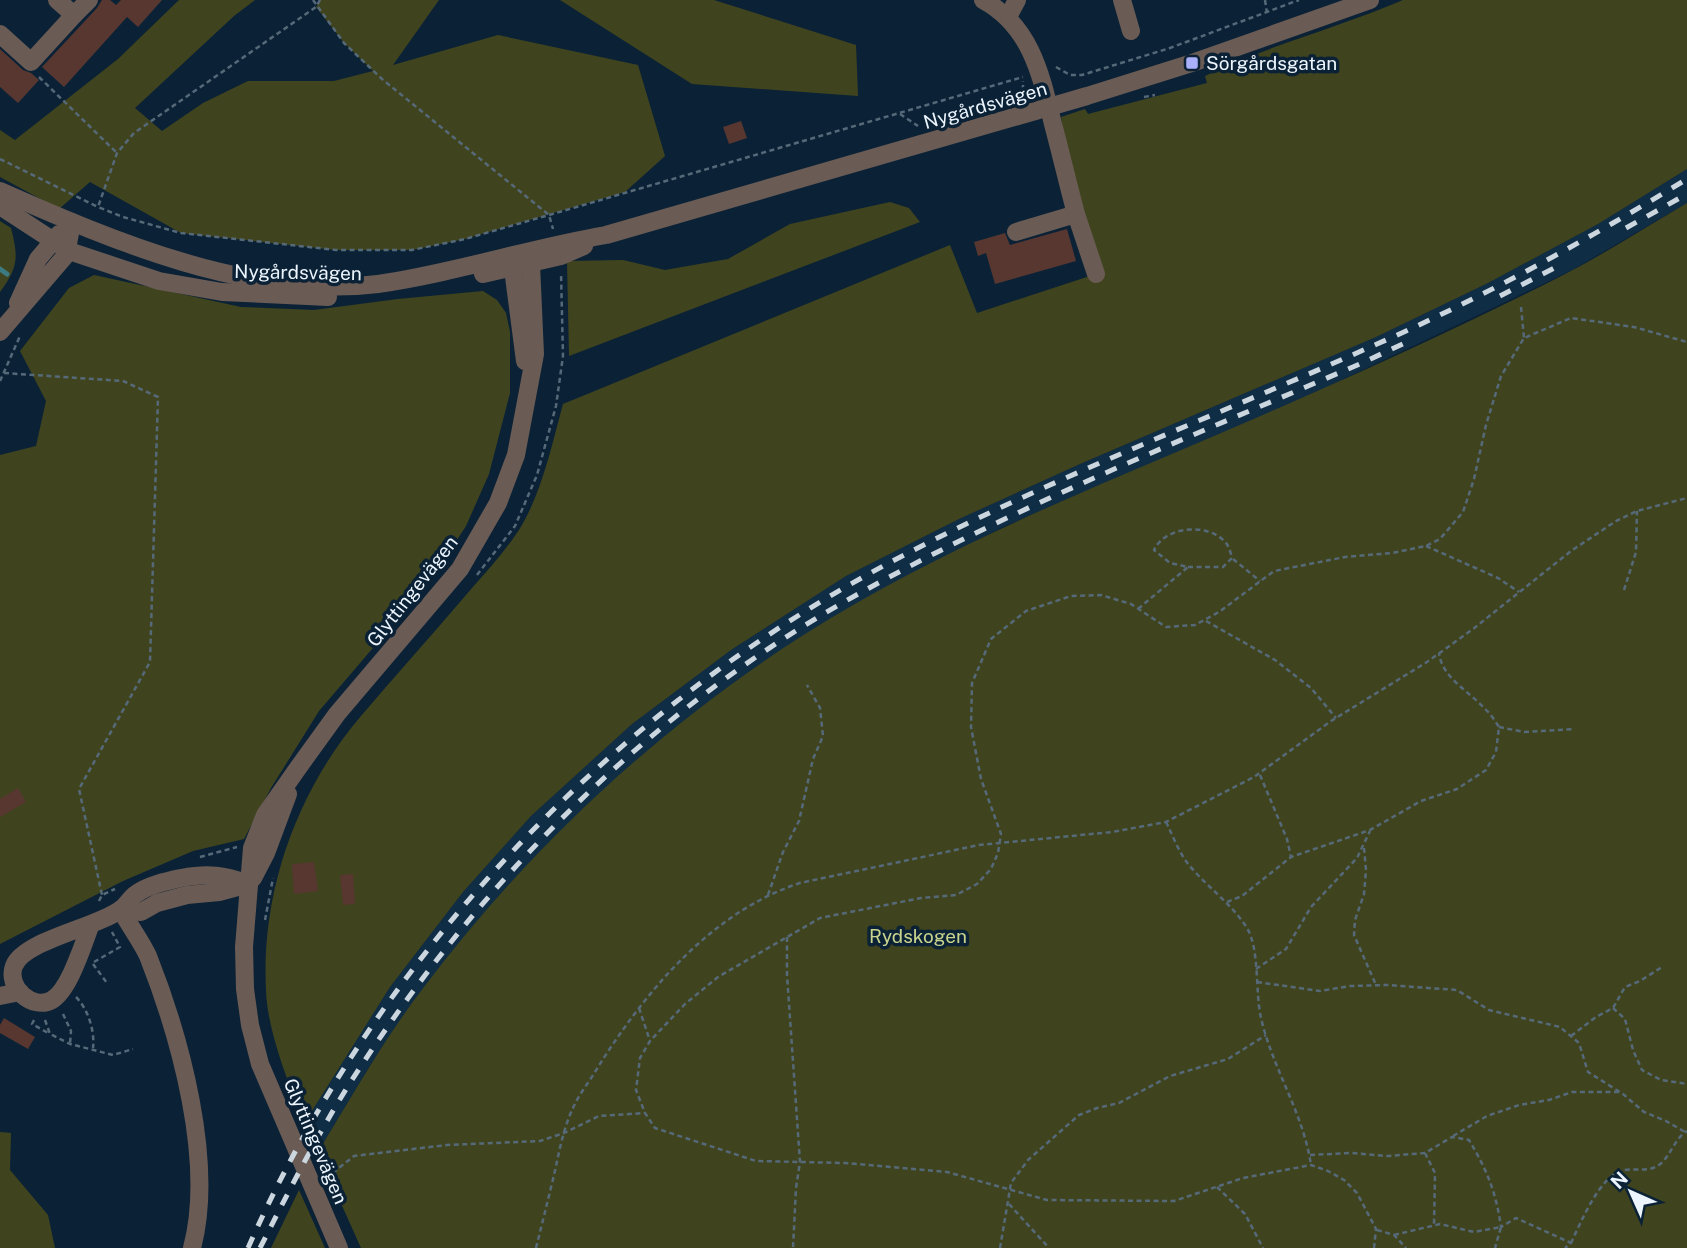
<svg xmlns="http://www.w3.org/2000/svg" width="1687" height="1248" viewBox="0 0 1687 1248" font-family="'Public Sans',sans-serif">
  <rect width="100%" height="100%" fill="#0b2236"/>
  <path fill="#102d46" d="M1687 169V203L1572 270 1308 396 1005 526 886 588 806 634 732 684 549 842 468 932 422 990 369 1067 318 1152 305 1122 390 987 463 892 531 816 632 724 731 650 846 576 959 519 1080 464 1376 337 1488 283 1598 224Z"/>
  <g fill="#40441e">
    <path d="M179 0H255L234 16 135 108 162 131 203 103 248 81H334L373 71 344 43 316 7 320 0H439L393 65 498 35 638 65 665 156 625 192 465 239 412 250H336L181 233 90 182 59 209 0 177V130L15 140 118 59Z"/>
    <path d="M560 0H714L856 45 858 96 692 84Z"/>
    <path d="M1403 0H1687V169L1598 224 1488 283 1376 337 1080 464 959 519 846 576 731 650 632 724 531 816 463 892 390 987 305 1122C289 1087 267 1029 266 990 261 891 297 791 361 716 396 675 431 636 466 595 485 573 507 550 522 525 543 488 552 444 563 404L950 245 977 313 1096 274 1076 214 1061 117 1085 109 1088 114 1207 83 1205 76C1269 45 1338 28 1403 0Z"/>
    <path d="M890 202 909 208 920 222 569 356 567 261 623 260 665 270 728 259 790 224Z"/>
    <path d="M1687 203V1248H361L318 1152C352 1096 384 1039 424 987 528 849 659 727 805 634 961 535 1138 471 1306 396 1394 357 1483 316 1569 272 1609 251 1648 226 1687 203Z"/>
    <path d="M0 221 11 228C18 257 19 266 0 292Z"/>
    <path d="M94 275 241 307 314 310 398 299 483 291 497 300 506 313 510 332V393L489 474 466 526 431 580 319 711 271 788 244 839 193 851 123 881 0 944V455L36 446 46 401 20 351 69 288Z"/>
    <path d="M0 1132 11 1133 10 1170 48 1215 55 1248H0Z"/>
    <path d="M299 1190 325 1248H271Z"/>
  </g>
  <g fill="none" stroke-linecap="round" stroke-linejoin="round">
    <path stroke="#3d7a81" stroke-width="5" d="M0 269 7 274"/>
  </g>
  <g fill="#573730">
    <path d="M102 0H110L116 5 121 0H162L138 27 127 17 64 87 42 67 97 8Z"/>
    <path d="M0 49 23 70 31 73 39 80 18 103 0 87Z"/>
    <path d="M741 121 747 138 729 144 723 127Z"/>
    <path d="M1067 229 1076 261 995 284 986 253 978 256 974 242 1005 233 1010 245Z"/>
    <path d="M18 788 26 802 0 817V799Z"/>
    <path d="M314 862 318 891 294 894 292 864Z"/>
    <path d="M353 874 355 904 343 905 340 875Z"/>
    <path d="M4 1018 35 1037 28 1049 0 1033V1025Z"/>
  </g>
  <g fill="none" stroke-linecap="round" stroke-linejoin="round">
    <g stroke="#566979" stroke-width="2.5" stroke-dasharray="5 3.5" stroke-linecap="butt">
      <path d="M313 0 344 43 382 79 549 215 553 229"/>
      <path d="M320 0 316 7 134 133 117 153 98 207 123 217 181 233 336 250H412L465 239 549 215 1023 77"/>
      <path d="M1265 0 1267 13"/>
      <path d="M1056 67 1070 75H1082L1170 48 1299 0"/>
      <path d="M39 77 117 153"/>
      <path d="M1018 97 1023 90V81"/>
      <path d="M1144 97 1155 95"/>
      <path d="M900 114 918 126"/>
      <path d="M0 159 98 207"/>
      <path d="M1521 307 1524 338"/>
      <path d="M4 373 123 381 158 397 150 662 79 789 102 895"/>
      <path d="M0 381 20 336"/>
      <path d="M1426 546 1498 578 1519 592"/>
      <path d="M1233 559 1260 581"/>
      <path d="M477 575 515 526 537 475 556 406 563 356 561 273"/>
      <path d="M1624 590 1636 552 1637 511"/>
      <path d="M1138 609 1188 567 1170 563 1154 550C1165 526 1209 522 1226 543 1229 546 1231 554 1232 558L1223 567H1188"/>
      <path d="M1206 621 1275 660 1311 688 1336 718"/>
      <path d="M1499 727 1524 732 1575 729"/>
      <path d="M1260 775 1287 839 1291 857"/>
      <path d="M1166 822C1173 836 1179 853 1189 865 1207 887 1231 903 1247 928 1260 950 1255 993 1261 1018 1273 1070 1303 1112 1311 1165"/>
      <path d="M1364 848 1366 870 1364 894 1355 920 1354 935 1376 985"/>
      <path d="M200 857 237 847"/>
      <path d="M768 895 783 852 799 821 813 759 823 736 820 708 807 685"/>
      <path d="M99 901 102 895 115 889"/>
      <path d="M1227 902 1242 896 1291 857 1370 830 1421 801 1457 789 1486 770 1496 752 1499 727C1495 721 1491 714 1485 709 1469 691 1442 678 1439 653"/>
      <path d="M265 920 273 878"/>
      <path d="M787 937V975L800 1162 796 1188 793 1248"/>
      <path d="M94 962 120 947 112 932"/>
      <path d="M93 964 107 983"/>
      <path d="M1256 969 1286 949 1311 907 1357 858 1370 831"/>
      <path d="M1257 982 1320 991 1350 986 1387 985 1457 990 1489 1010 1560 1027 1579 1043 1588 1072 1623 1094 1644 1112 1666 1121 1685 1132"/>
      <path d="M76 997C88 1009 95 1031 93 1048"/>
      <path d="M639 1008 650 1041"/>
      <path d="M1613 1008 1625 1019 1633 1050 1642 1070 1661 1080 1687 1084"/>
      <path d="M63 1014 71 1031 70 1044"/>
      <path d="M34 1020 32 1024 50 1034"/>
      <path d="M45 1020 50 1034 70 1044 113 1055 133 1049"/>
      <path d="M1571 1036 1596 1017 1613 1008 1625 987 1640 981 1662 967"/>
      <path d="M1453 1136 1487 1116 1519 1105 1549 1100 1572 1092H1619"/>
      <path d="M1425 1153 1435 1173 1434 1226"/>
      <path d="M1310 1155 1351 1153 1387 1156 1425 1153 1452 1137 1469 1140C1487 1170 1496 1192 1501 1227L1516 1218 1571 1243 1565 1248"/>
      <path d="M326 1178 354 1156 447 1145 540 1141 564 1133 599 1116 645 1113"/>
      <path d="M1217 1187 1245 1214 1263 1248"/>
      <path d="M1009 1204 1049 1248"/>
      <path d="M1377 1230 1394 1235 1406 1248"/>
      <path d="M1394 1235 1440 1224 1474 1232 1501 1227 1495 1248"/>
      <path d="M1571 1243C1581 1222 1599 1178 1621 1171 1632 1167 1648 1173 1659 1165 1671 1156 1674 1139 1687 1131"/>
      <path d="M536 1248C542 1224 548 1200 554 1175 559 1153 563 1129 573 1108 579 1094 590 1081 598 1067 646 991 711 912 800 883L979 845 1112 832 1166 822 1254 777 1331 721 1427 662 1473 629 1571 551 1616 521 1637 511 1687 498"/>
      <path d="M1000 1248 1011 1183 1028 1160 1079 1115 1097 1108 1119 1103 1170 1076 1228 1059 1266 1035"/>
      <path d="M1374 1248 1376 1229 1357 1193 1344 1180 1328 1171 1311 1165 1243 1178 1174 1201 1047 1200 947 1172 845 1163 756 1161 655 1128 645 1113 636 1090 640 1058 650 1041 685 1004 718 977 820 918 921 898 956 895 977 884 991 869 998 853 1001 834 981 779 971 727 972 683 991 639 1026 611 1071 596 1101 595 1131 604 1166 627 1195 625 1219 612 1274 571 1345 557 1392 553 1426 546 1440 539 1463 512 1474 479 1486 425 1501 376 1524 338 1571 318 1634 327 1687 342"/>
    </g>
    <g stroke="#6a5b55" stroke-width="18">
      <path d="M983 0C1031 26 1041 75 1053 124 1061 154 1068 184 1076 214L1016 232"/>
      <path d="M1122 0 1131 31"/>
      <path d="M74 15 89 0"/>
      <path d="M1008 17 1017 0"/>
      <path d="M0 34 31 62 74 15 57 0"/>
      <path d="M0 191C113 241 251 300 378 284 455 273 529 248 606 235L1087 96 1192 63 1370 0"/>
      <path d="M0 206 69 251 159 281 222 292 328 297"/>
      <path d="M1076 214 1096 274"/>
      <path d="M517 258 513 269 525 361"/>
      <path d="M483 274 561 256 584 246"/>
      <path d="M18 303 38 259 59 234"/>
      <path d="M0 332 66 255 72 222"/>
      <path d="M253 878 266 853 288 794"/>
      <path d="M121 910C129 925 141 941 148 956 180 1037 215 1162 192 1248"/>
      <path d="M121 910 141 912 157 903 187 895 219 892 249 884"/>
      <path d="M91 924C83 944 70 989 52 1000 32 1011 6 987 14 966 24 940 99 927 121 909 127 905 130 898 136 894 148 885 167 881 181 878 209 873 223 875 249 884"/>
      <path d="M0 996 20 992"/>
      <path d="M339 1248 260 1064 250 1025 245 989 244 947 252 848 265 815 298 768 337 714 460 569 498 503 516 455 535 354 531 264 519 254"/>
    </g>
    <g stroke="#cbd6df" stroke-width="5" stroke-dasharray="12 12" stroke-linecap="butt">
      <path d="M1626 228 1687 194"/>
      <path d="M1500 296 1562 264"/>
      <path d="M248 1248C376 958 608 713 887 564 1045 480 1214 417 1377 344 1484 297 1587 240 1687 179"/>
      <path d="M260 1248C292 1185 324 1121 363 1063 486 876 649 713 844 602 1010 508 1188 438 1362 363L1409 341"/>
    </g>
  </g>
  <rect fill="#aab0fb" stroke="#0b2236" stroke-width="2.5" x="1185" y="56" width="14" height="14" rx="3.5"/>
  <g text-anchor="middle" stroke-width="7" stroke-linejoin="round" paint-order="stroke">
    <g font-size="19" fill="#ecf5fd" stroke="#0b2236" text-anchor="start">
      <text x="1206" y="70">Sörgårdsgatan</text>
    </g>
    <g font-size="19" fill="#ecf5fd" stroke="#0b2236">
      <text transform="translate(985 105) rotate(-16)" y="7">Nygårdsvägen</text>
      <text transform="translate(298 272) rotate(1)" y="7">Nygårdsvägen</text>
      <text transform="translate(412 591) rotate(-52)" y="7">Glyttingevägen</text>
      <text transform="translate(316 1141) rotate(67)" y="7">Glyttingevägen</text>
    </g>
    <g font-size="19" fill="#cad48d" stroke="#0b2236">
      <text x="918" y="943">Rydskogen</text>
    </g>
  </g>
  <g transform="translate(1631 1192) rotate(315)" stroke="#0b2236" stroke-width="5" paint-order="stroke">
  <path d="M0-5L12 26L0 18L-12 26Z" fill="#ecf5fd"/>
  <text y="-10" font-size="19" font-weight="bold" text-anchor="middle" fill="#ecf5fd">N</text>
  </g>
</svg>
